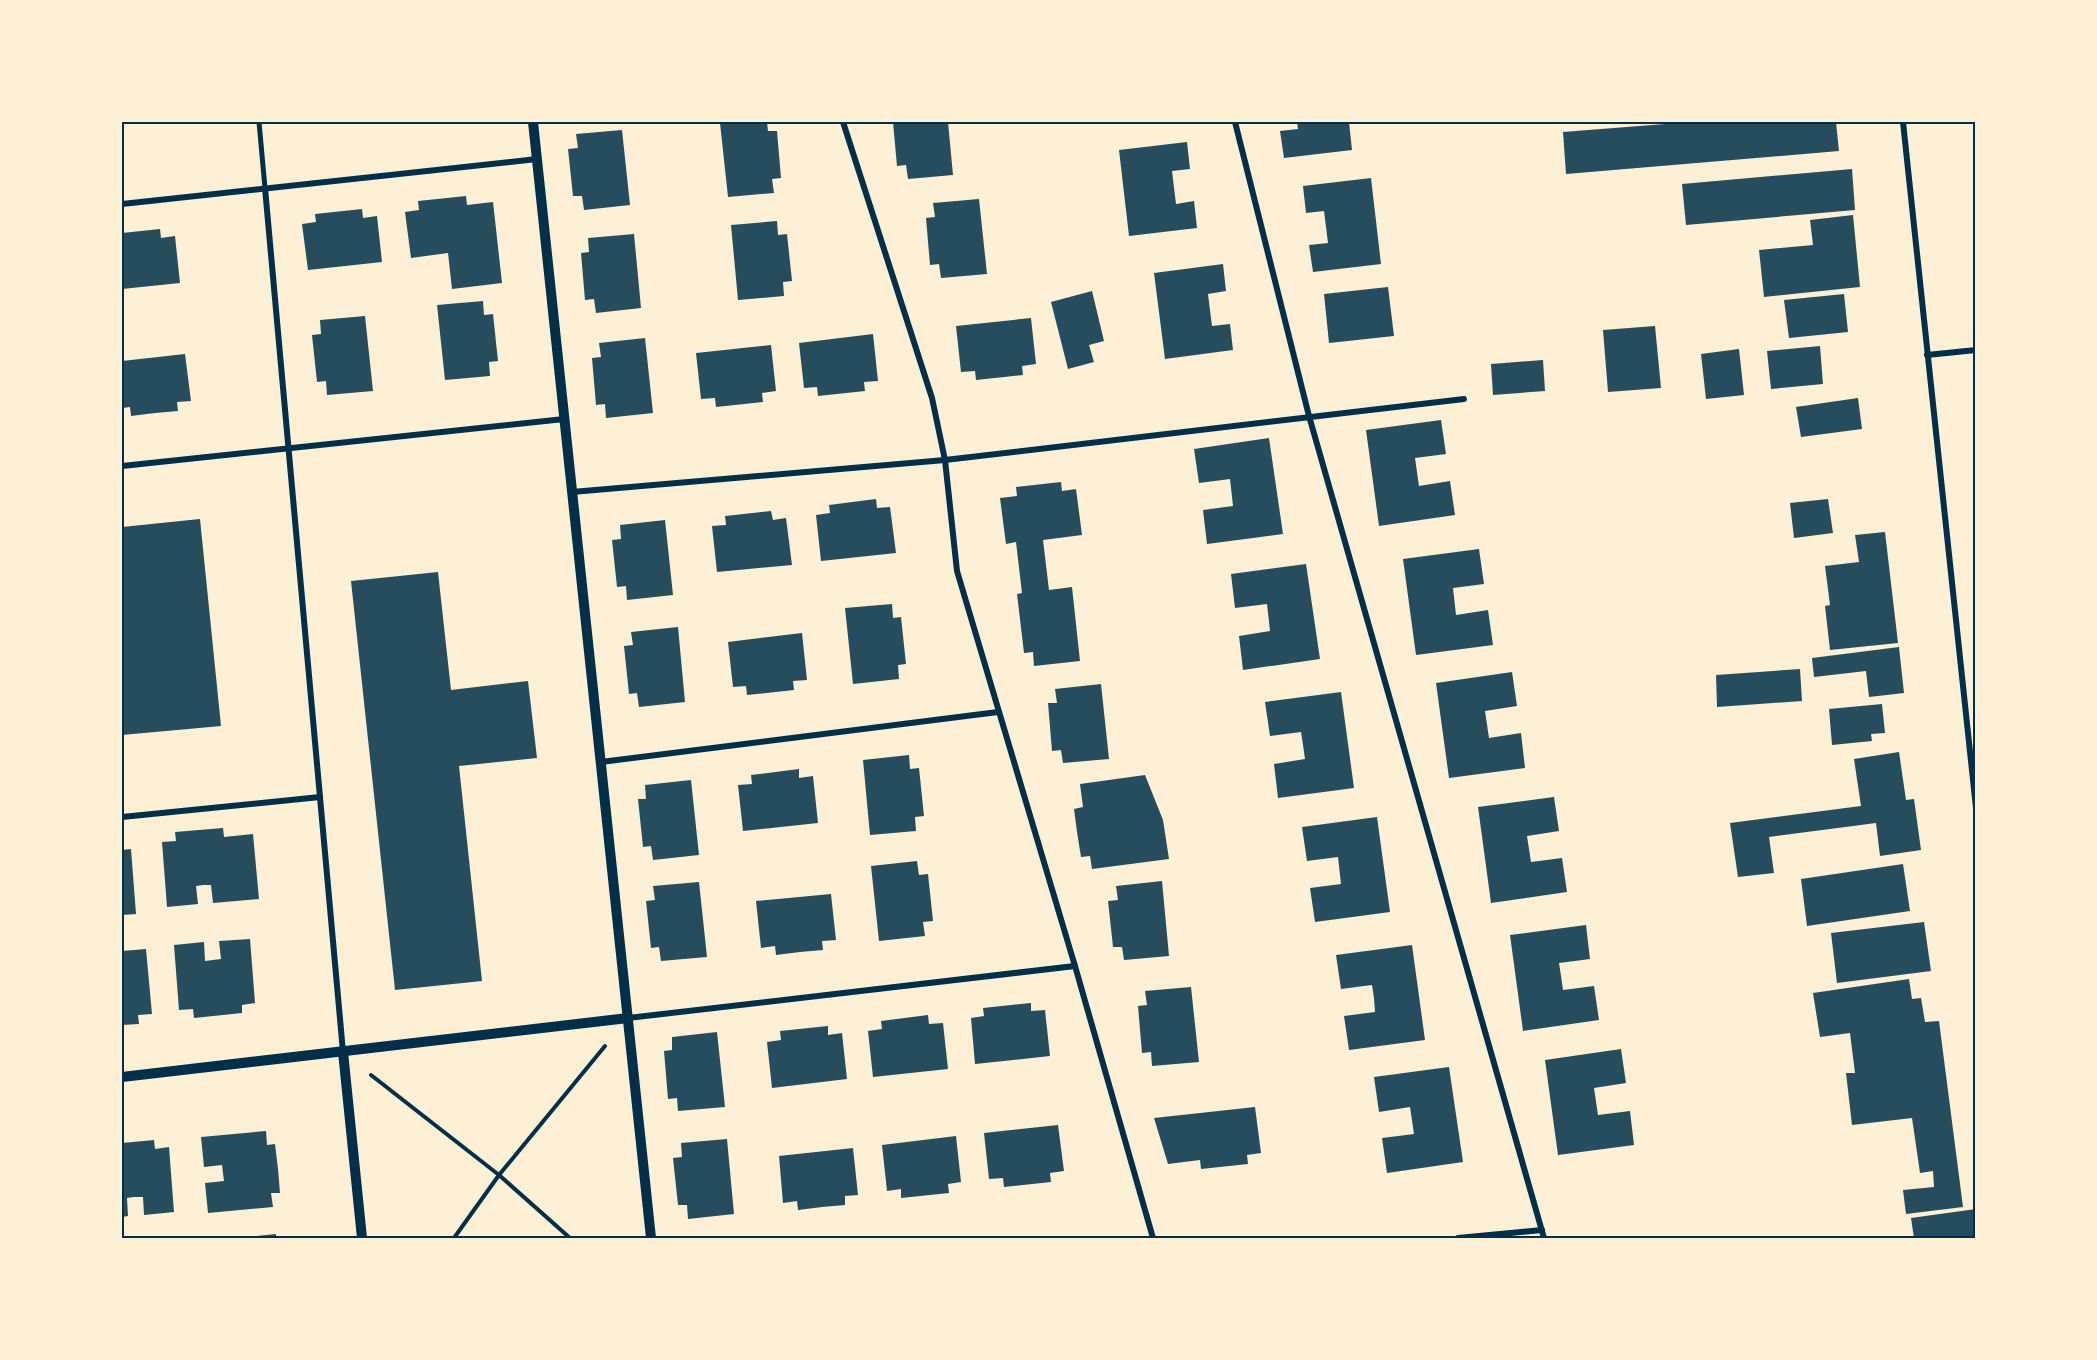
<svg xmlns="http://www.w3.org/2000/svg" width="2097" height="1360" viewBox="0 0 2097 1360" font-family="'Source Sans 3',sans-serif">
  <rect width="100%" height="100%" fill="#fdf0d5"/>
  <g fill="#264d5e">
    <path d="M767 122 768 131H777L781 178 772 179 774 193 728 197 720 123Z"/>
    <path d="M893 122H948L953 175 908 179 906 165 897 166Z"/>
    <path d="M1297 122H1349L1352 150 1284 158 1280 131 1298 129Z"/>
    <path d="M1690 122H1836L1839 151 1566 174 1563 132Z"/>
    <path d="M622 130 630 205 584 210 582 196H573L568 149 578 148 576 134Z"/>
    <path d="M1187 142 1190 169 1172 171 1176 204 1194 201 1197 228 1129 236 1119 150Z"/>
    <path d="M1852 169 1855 210 1686 225 1682 184Z"/>
    <path d="M1371 178 1381 264 1313 272 1309 245 1328 243 1324 211 1306 213 1303 186Z"/>
    <path d="M466 196 467 205 493 202 502 283 452 289 448 253 411 258 405 212 419 210 418 201Z"/>
    <path d="M979 199 987 274 941 278 939 264 930 265 926 218 935 217 933 203Z"/>
    <path d="M362 209 363 218 377 216 382 262 308 270 302 224 316 222 315 214Z"/>
    <path d="M1853 215 1860 287 1764 297 1759 250 1813 245 1810 220Z"/>
    <path d="M777 221 778 235 787 234 792 281 783 282 784 296 738 300 731 225Z"/>
    <path d="M160 229 161 238 175 236 180 283 122 289V233Z"/>
    <path d="M634 234 641 308 596 313 594 299 585 300 581 253 589 252 588 238Z"/>
    <path d="M1223 264 1226 291 1208 294 1212 326 1230 324 1233 350 1165 359 1154 273Z"/>
    <path d="M1388 287 1394 336 1329 343 1324 294Z"/>
    <path d="M1092 291 1104 341 1089 345 1094 362 1068 369 1051 302Z"/>
    <path d="M1844 294 1848 332 1789 338 1784 300Z"/>
    <path d="M483 301 484 315 493 314 498 361 489 362 490 376 445 380 437 305Z"/>
    <path d="M365 316 373 391 327 395 326 381 317 382 312 335 321 334 320 320Z"/>
    <path d="M1031 318 1036 364 1022 366 1023 375 976 380 975 371 961 372 956 326Z"/>
    <path d="M1655 326 1661 388 1608 392 1603 330Z"/>
    <path d="M873 334 878 381 864 382 865 391 818 396 817 387 804 388 799 343Z"/>
    <path d="M645 338 653 413 606 418 605 404 596 405 592 358 601 357 599 343Z"/>
    <path d="M771 345 776 391 762 393 763 402 716 407 715 398 701 399 696 353Z"/>
    <path d="M1820 346 1823 384 1771 389 1767 351Z"/>
    <path d="M1739 349 1744 395 1706 399 1701 354Z"/>
    <path d="M185 354 191 401 177 402 178 411 155 413 131 416 130 407 122 408V361Z"/>
    <path d="M1543 360 1545 391 1493 395 1491 364Z"/>
    <path d="M1858 398 1862 429 1801 437 1796 407Z"/>
    <path d="M1441 420 1446 454 1415 458 1419 486 1450 481 1455 515 1379 526 1366 430Z"/>
    <path d="M1269 438 1283 534 1207 544 1203 510 1233 506 1230 479 1199 483 1194 449Z"/>
    <path d="M1061 482 1062 491 1076 489 1082 535 1043 540 1049 590 1072 587 1080 661 1034 666 1033 652 1024 653 1017 594 1022 593 1016 542 1006 544 1000 498 1017 496 1016 487Z"/>
    <path d="M876 499 877 508 890 507 896 553 821 561 816 515 830 513 829 505Z"/>
    <path d="M1828 499 1833 533 1794 538 1790 503Z"/>
    <path d="M771 511 773 520 786 518 792 565 717 572 712 526 726 525 725 516Z"/>
    <path d="M200 519 221 726 122 735V527Z"/>
    <path d="M665 520 673 595 627 600 626 586 617 587 612 540 621 539 620 525Z"/>
    <path d="M1885 532 1898 643 1830 650 1825 606 1830 605 1825 566 1859 562 1855 535Z"/>
    <path d="M1479 549 1484 584 1453 588 1456 615 1488 610 1493 645 1416 655 1403 559Z"/>
    <path d="M1306 564 1320 659 1243 670 1239 636 1270 631 1267 604 1235 608 1231 574Z"/>
    <path d="M438 572 451 690 528 681 537 758 459 766 482 981 395 990 351 581Z"/>
    <path d="M892 604 893 618 901 617 906 664 898 665 899 679 853 684 845 608Z"/>
    <path d="M678 627 685 702 639 707 637 693 629 694 624 646 633 645 631 632Z"/>
    <path d="M802 633 807 680 793 681 794 690 747 695 746 686 733 687 728 642Z"/>
    <path d="M1899 647 1904 693 1869 697 1866 671 1814 677 1812 658Z"/>
    <path d="M1800 669 1802 701 1717 707 1716 675Z"/>
    <path d="M1512 672 1517 706 1485 711 1489 738 1521 733 1525 768 1449 778 1436 683Z"/>
    <path d="M1101 684 1109 759 1063 763 1061 750 1052 751 1048 703H1057L1055 689Z"/>
    <path d="M1341 692 1354 788 1278 798 1274 764 1305 759 1303 745 1301 732 1270 736 1265 702Z"/>
    <path d="M1882 704 1885 733 1871 734 1872 741 1832 745 1829 709Z"/>
    <path d="M1899 752 1906 800 1914 799 1921 850 1880 856 1876 823 1769 837 1774 873 1738 877 1730 823 1861 806 1854 759Z"/>
    <path d="M909 755 910 769 919 768 924 816 915 817 916 831 870 835 863 760Z"/>
    <path d="M799 769V778L813 776 818 823 743 831 738 785 752 784 751 775Z"/>
    <path d="M1145 775 1163 820 1169 859 1092 869 1090 856 1081 857 1077 832 1074 809 1083 807 1080 784Z"/>
    <path d="M691 780 699 855 653 860 651 846 643 847 638 799H646L645 785Z"/>
    <path d="M1554 797 1559 831 1527 836 1531 862 1562 858 1567 892 1491 903 1478 807Z"/>
    <path d="M1377 817 1390 912 1315 922 1310 888 1341 884 1338 857 1307 861 1302 827Z"/>
    <path d="M223 828 224 837 253 834 259 899 213 903 211 885H203L196 886 198 904 167 907 162 842 176 841 175 832Z"/>
    <path d="M131 849 136 914 122 915V850Z"/>
    <path d="M917 861 919 875 928 874 933 921 923 922 925 936 879 941 871 866Z"/>
    <path d="M1903 864 1910 911 1807 926 1801 879Z"/>
    <path d="M1162 881 1169 956 1124 960 1122 947H1113L1108 901 1118 900 1116 886Z"/>
    <path d="M699 882 707 957 661 961 659 947 651 948 646 901 655 900 653 886Z"/>
    <path d="M831 894 836 940 822 941 823 950 800 952 776 955 775 946 761 948 756 901Z"/>
    <path d="M1924 922 1931 971 1837 983 1831 933Z"/>
    <path d="M1586 925 1590 959 1559 963 1561 976 1563 990 1594 986 1599 1020 1523 1031 1510 935Z"/>
    <path d="M250 939 255 1003 242 1005V1013L194 1018 193 1009 179 1010 174 945 204 942 205 961 221 959 219 941Z"/>
    <path d="M1412 945 1425 1040 1349 1050 1344 1016 1375 1012 1374 998 1372 985 1341 989 1336 955Z"/>
    <path d="M146 949 152 1014 138 1015 139 1024 122 1025V951Z"/>
    <path d="M1909 979 1912 999 1921 998 1925 1022 1939 1021 1963 1207 1906 1214 1903 1190 1934 1187 1933 1171 1920 1173 1912 1118 1852 1125 1846 1073H1855L1850 1033 1820 1037 1813 993Z"/>
    <path d="M1191 987 1199 1062 1152 1066 1151 1052 1142 1053 1138 1006 1147 1005 1145 991Z"/>
    <path d="M1031 1003V1011L1045 1010 1050 1056 975 1064 971 1018 984 1016 983 1008Z"/>
    <path d="M928 1015 929 1024 943 1023 948 1069 873 1077 868 1031 882 1029 881 1021Z"/>
    <path d="M828 1026V1035L842 1033 847 1079 772 1088 767 1042 781 1040 780 1031Z"/>
    <path d="M717 1032 725 1107 678 1111 677 1098 668 1099 664 1051 672 1050V1037Z"/>
    <path d="M1621 1049 1626 1083 1594 1088 1598 1115 1630 1111 1634 1145 1558 1155 1545 1060Z"/>
    <path d="M1449 1067 1463 1162 1387 1173 1382 1138 1414 1134 1410 1107 1379 1112 1374 1077Z"/>
    <path d="M1255 1107 1261 1153 1247 1155 1248 1164 1201 1169 1200 1160 1168 1164 1154 1118Z"/>
    <path d="M1058 1125 1064 1171 1050 1173 1051 1182 1004 1187 1003 1178 989 1179 984 1133Z"/>
    <path d="M266 1131 267 1145 275 1144 278 1169 280 1193H271L273 1207 208 1213 205 1183 224 1181 222 1165 204 1167 201 1137Z"/>
    <path d="M956 1136 961 1182 948 1184 949 1193 901 1198V1189L887 1191 882 1145Z"/>
    <path d="M727 1139 734 1214 688 1219 687 1205H678L673 1158 682 1157 681 1143Z"/>
    <path d="M154 1140 155 1149 169 1147 174 1212 144 1215 143 1197H134L127 1198 128 1216 122 1217V1143Z"/>
    <path d="M853 1148 858 1195 845 1196V1205L822 1207 798 1210 797 1201 783 1203 779 1156Z"/>
    <path d="M1976 1209V1238H1914L1911 1218Z"/>
    <path d="M276 1234V1238H245V1237Z"/>
  </g>
  <g fill="none" stroke-linecap="round" stroke-linejoin="round">
    <g stroke="#003049" stroke-width="4">
      <path d="M371 1075 499 1175 570 1238"/>
      <path d="M454 1238 499 1175 605 1046"/>
    </g>
    <path stroke="#003049" stroke-width="5" d="M259 122 265 188"/>
    <g stroke="#003049" stroke-width="6">
      <path d="M843 122 932 398 945 460 957 571 1075 966 1153 1238"/>
      <path d="M1235 122 1309 416 1544 1238"/>
      <path d="M1903 122 1976 808"/>
      <path d="M265 188 343 1052"/>
      <path d="M122 204 537 159"/>
      <path d="M1927 355 1976 350"/>
      <path d="M122 466 564 419"/>
      <path d="M572 492 945 460 1464 399"/>
      <path d="M601 762 998 712"/>
      <path d="M122 817 320 797"/>
      <path d="M628 1018 1075 966"/>
      <path d="M1458 1238 1542 1230"/>
    </g>
    <g stroke="#003049" stroke-width="10">
      <path d="M533 122 651 1238"/>
      <path d="M343 1052 362 1238"/>
      <path d="M122 1077 628 1018"/>
    </g>
  </g>
  <rect width="2097" height="1360" fill="none" stroke="#fdf0d5" stroke-width="246"/>
  <rect x="123" y="123" width="1851" height="1114" fill="none" stroke="#003049" stroke-width="2"/>
</svg>
